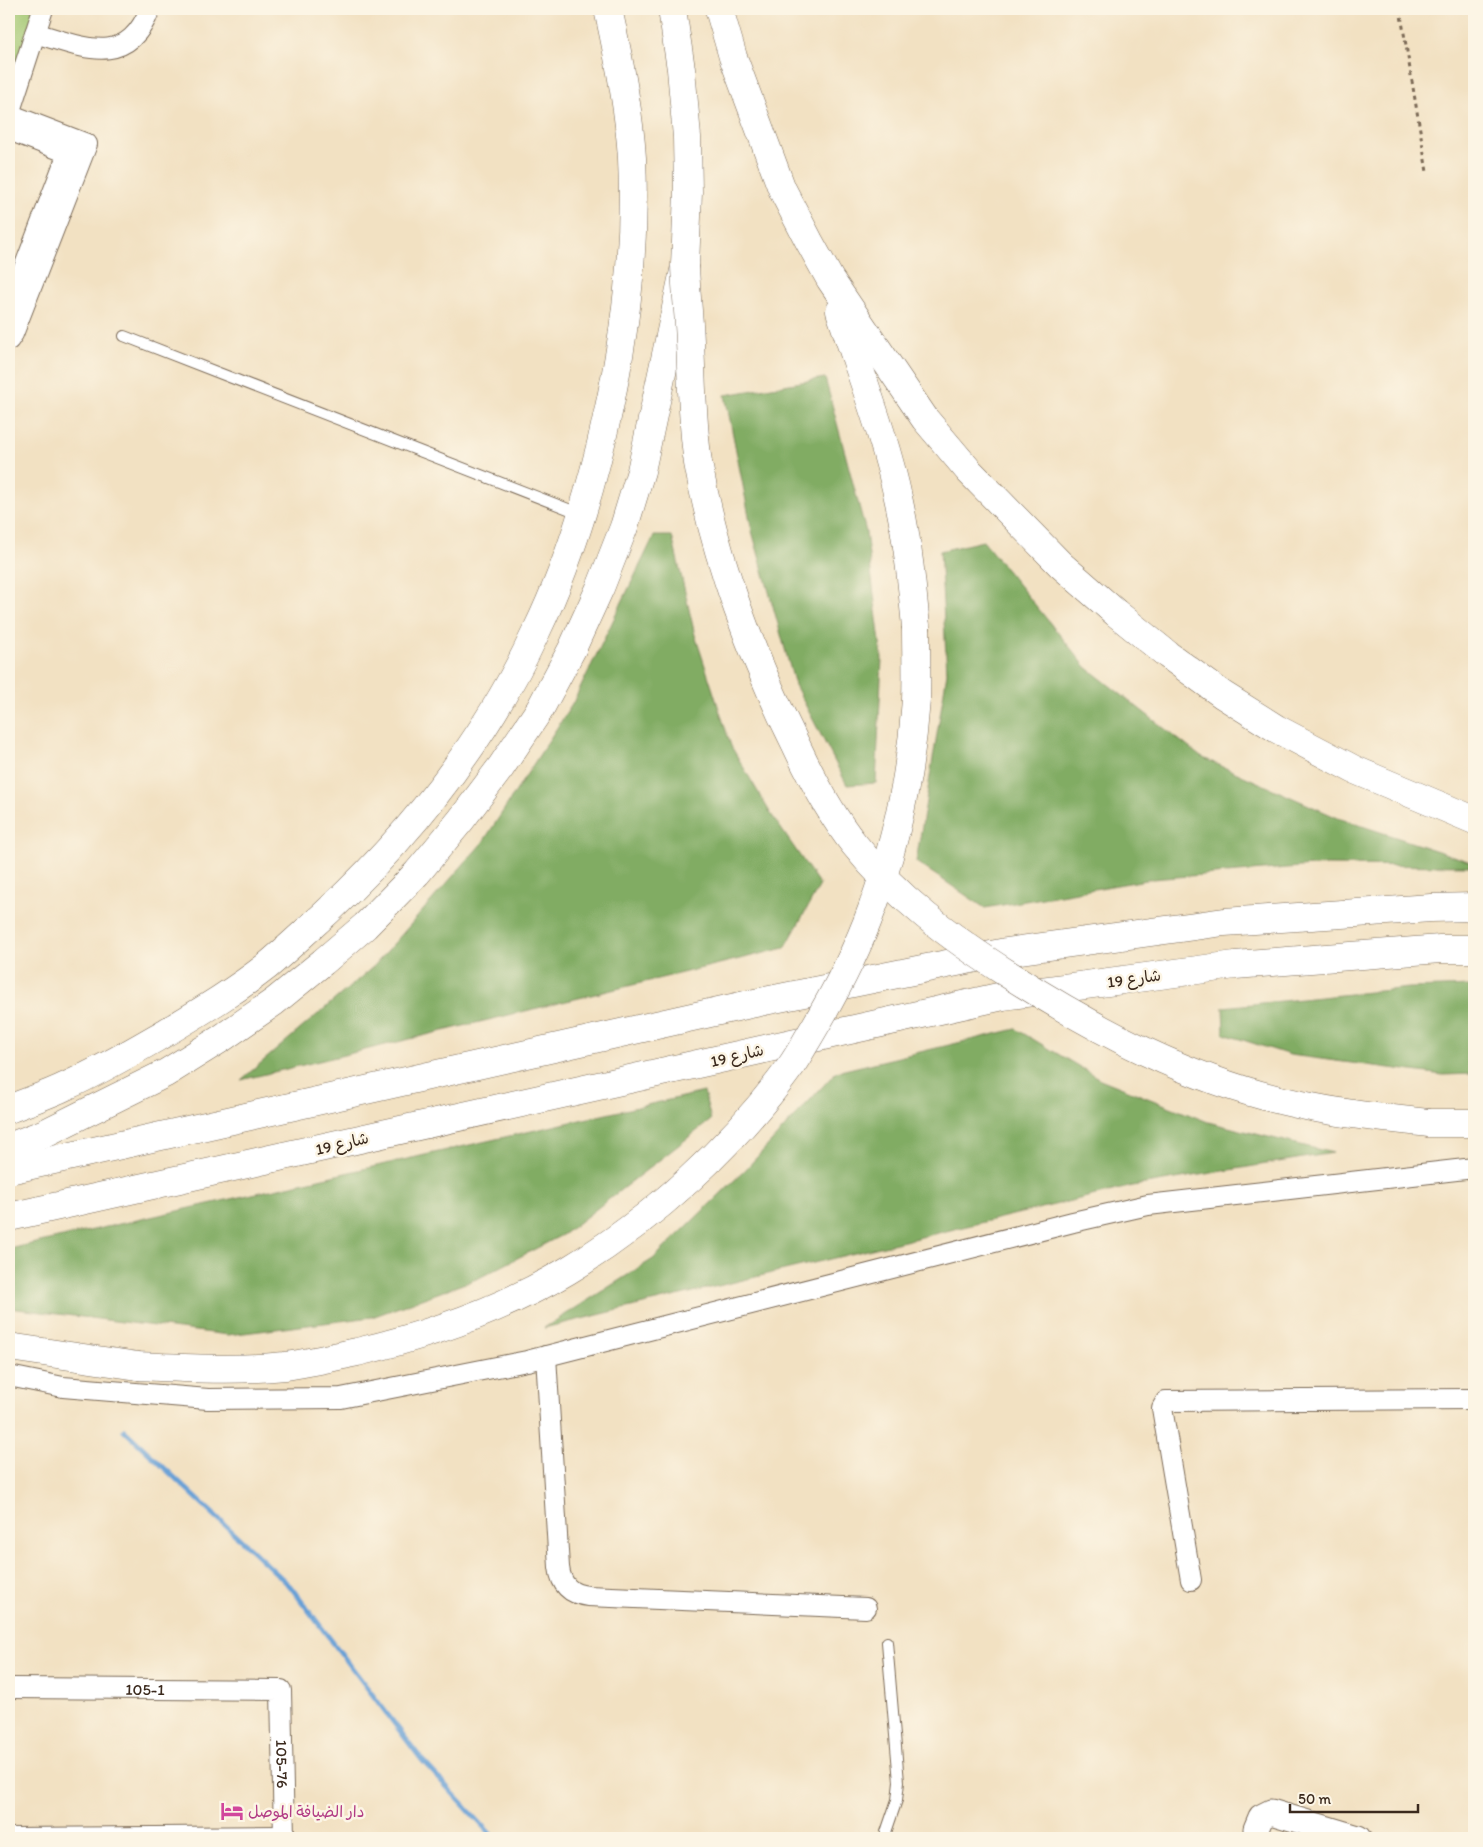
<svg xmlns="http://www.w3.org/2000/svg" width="1483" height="1847" viewBox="0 0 1483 1847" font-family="Itim,'Playpen Sans Arabic',sans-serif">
  <rect width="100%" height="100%" fill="#fcf5e5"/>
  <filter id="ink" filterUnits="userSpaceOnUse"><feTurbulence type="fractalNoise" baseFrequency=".02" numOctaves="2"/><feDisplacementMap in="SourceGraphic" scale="10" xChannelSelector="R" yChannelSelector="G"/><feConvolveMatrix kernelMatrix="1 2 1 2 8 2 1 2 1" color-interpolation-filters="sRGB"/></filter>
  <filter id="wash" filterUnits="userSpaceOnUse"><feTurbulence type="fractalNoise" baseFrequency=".0096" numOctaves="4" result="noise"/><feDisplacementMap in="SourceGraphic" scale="20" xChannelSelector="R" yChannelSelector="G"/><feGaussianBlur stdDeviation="1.12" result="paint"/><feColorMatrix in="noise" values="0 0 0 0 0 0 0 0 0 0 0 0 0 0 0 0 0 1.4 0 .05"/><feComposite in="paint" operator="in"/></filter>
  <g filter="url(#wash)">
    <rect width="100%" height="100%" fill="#f2e1c2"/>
    <path fill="#a2c771" stroke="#6e7848" d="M9 9H38L9 100Z"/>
    <g fill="#81ac63" stroke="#5e6b40">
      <path d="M825 378 866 532 882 658 876 783 847 785 795 685 752 531 725 395Z"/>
      <path d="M654 536H672L695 635 731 746 771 814 820 885 785 948 241 1080 374 966 483 842 573 703Z"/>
      <path d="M983 541 1086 667 1201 757 1338 818 1474 863V866L1325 865 1152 879 985 908 916 862 947 673 940 551Z"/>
      <path d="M1474 986V1074L1443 1075 1290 1055 1224 1034 1223 1007 1409 988Z"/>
      <path d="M1016 1029 1100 1079 1208 1122 1333 1153 1133 1186 544 1328 653 1259 745 1170 836 1072Z"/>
      <path d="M704 1092 711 1120 564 1234 479 1278 372 1317 228 1335 9 1308V1249Z"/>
    </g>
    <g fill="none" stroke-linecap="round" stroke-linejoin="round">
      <path stroke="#68a0d6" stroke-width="5" d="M124 1430 290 1586 422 1760 494 1838"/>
    </g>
  </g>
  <g filter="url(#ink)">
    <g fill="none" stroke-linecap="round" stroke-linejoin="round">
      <defs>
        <g id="service">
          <path d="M124 336 581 514"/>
          <path d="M884 1838 897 1800 899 1782 887 1642"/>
        </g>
        <g id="minor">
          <path d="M35 33C83 47 127 69 150 9"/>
          <path d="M9 114 87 144 13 334 9 340"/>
          <path d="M9 114 43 9"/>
          <path d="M9 130 68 153 9 307"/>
          <path d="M546 1356 559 1567C561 1585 570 1594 588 1596L866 1608"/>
          <path d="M9 1376 63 1387 208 1399 341 1398 527 1361 1073 1222 1148 1205 1474 1168"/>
          <path d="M1191 1580 1162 1408 1166 1401 1474 1399"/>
          <path id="s1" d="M9 1688 281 1690 284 1838"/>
          <path d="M9 1838 284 1836"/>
        </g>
        <path id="tertiary" d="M1258 1838 1256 1829 1261 1817 1271 1812 1358 1838"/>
        <path id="secondary" d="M9 1109C28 1101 48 1095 66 1086 100 1071 132 1052 163 1034 198 1013 234 992 267 966 279 956 291 945 303 934 398 850 482 748 536 632 569 564 591 491 607 417 626 332 636 246 632 158 629 108 619 58 608 9"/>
        <g id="trunk">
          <path d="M719 9 733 57 782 189 809 241 830 279 925 419 969 471 1061 565 1116 613 1168 655 1223 695 1277 729 1355 770 1474 820"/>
          <path d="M840 311C860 373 886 439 899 502 908 543 912 585 916 627"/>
          <path d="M1429 1123H1474"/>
          <path d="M9 1147 45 1133 166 1073 222 1038 274 1002 323 962 365 926 417 873 461 820 501 767 540 709 572 649 600 588 624 527 641 471 685 266 688 192 687 137 681 69 672 9"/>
          <path d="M9 1170 750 1004 1006 952 1224 922 1431 908 1474 907"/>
          <path d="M9 1217 1003 996 1235 965 1440 949H1474"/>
          <path d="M9 1347 138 1366"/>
        </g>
      </defs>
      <use href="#service" stroke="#7b6a57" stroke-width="12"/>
      <use href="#minor" stroke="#7b6a57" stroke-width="22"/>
      <use href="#tertiary" stroke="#7b6a57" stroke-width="27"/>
      <use href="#secondary" stroke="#7b6a57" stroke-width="29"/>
      <use href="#trunk" stroke="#7b6a57" stroke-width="29"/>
      <path stroke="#7b6a57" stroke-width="3" stroke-dasharray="4 4" stroke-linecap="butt" d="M1400 9 1427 172"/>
      <use href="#service" stroke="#fff" stroke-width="10"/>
      <use href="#minor" stroke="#fff" stroke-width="20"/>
      <use href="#tertiary" stroke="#fff" stroke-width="25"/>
      <use href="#secondary" stroke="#fff" stroke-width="28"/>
      <use href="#trunk" stroke="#fff" stroke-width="28"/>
      <defs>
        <g id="trunk-bridge">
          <path d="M685 266C686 292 689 317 690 342 692 383 692 423 698 463 715 558 753 659 796 745 812 779 830 814 854 844 897 898 950 937 1008 974 1097 1031 1193 1082 1297 1104 1341 1114 1385 1118 1429 1123"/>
          <path d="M138 1366C187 1368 236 1371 285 1366 309 1363 333 1357 357 1352 429 1335 503 1309 567 1271 653 1219 732 1147 791 1066 798 1056 804 1045 810 1035 834 995 856 953 872 909 896 843 911 771 916 700 917 676 916 651 916 627"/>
        </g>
      </defs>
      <use href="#trunk-bridge" stroke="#7b6a57" stroke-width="29" stroke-linecap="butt"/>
      <use href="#trunk-bridge" stroke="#fff" stroke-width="28"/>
    </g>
  </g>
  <defs>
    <symbol id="hotel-bare" viewBox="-9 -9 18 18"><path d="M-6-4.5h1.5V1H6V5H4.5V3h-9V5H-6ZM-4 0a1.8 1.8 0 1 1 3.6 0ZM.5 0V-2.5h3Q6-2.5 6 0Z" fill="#d1479c" stroke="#fcf5e5" stroke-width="2.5" paint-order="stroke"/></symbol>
  </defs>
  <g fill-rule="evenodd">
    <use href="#hotel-bare" x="216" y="1795" width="32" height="32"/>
  </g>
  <g text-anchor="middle" stroke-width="5" stroke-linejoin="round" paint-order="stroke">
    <g font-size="16" fill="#3b2a1e" stroke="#fcf5e5">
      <text transform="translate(1134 978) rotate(-8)" y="6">شارع 19</text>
      <text transform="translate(737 1055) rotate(-13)" y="6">شارع 19</text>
      <text transform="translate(342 1143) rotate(-13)" y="6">شارع 19</text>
      <text dy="6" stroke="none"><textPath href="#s1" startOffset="136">105-1</textPath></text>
      <text dy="6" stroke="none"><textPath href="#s1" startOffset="346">105-76</textPath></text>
    </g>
    <g font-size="16" fill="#b23c85" stroke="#fcf5e5" text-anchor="start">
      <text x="248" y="1817">دار الضيافة الموصل</text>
    </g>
  </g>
  <rect width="1483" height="1847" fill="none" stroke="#fcf5e5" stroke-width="30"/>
  <path d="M1290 1804v8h128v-8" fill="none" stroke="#3b2a1e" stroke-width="2.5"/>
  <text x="1298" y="1804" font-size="15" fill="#3b2a1e" stroke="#fcf5e5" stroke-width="4" paint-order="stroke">50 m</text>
</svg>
